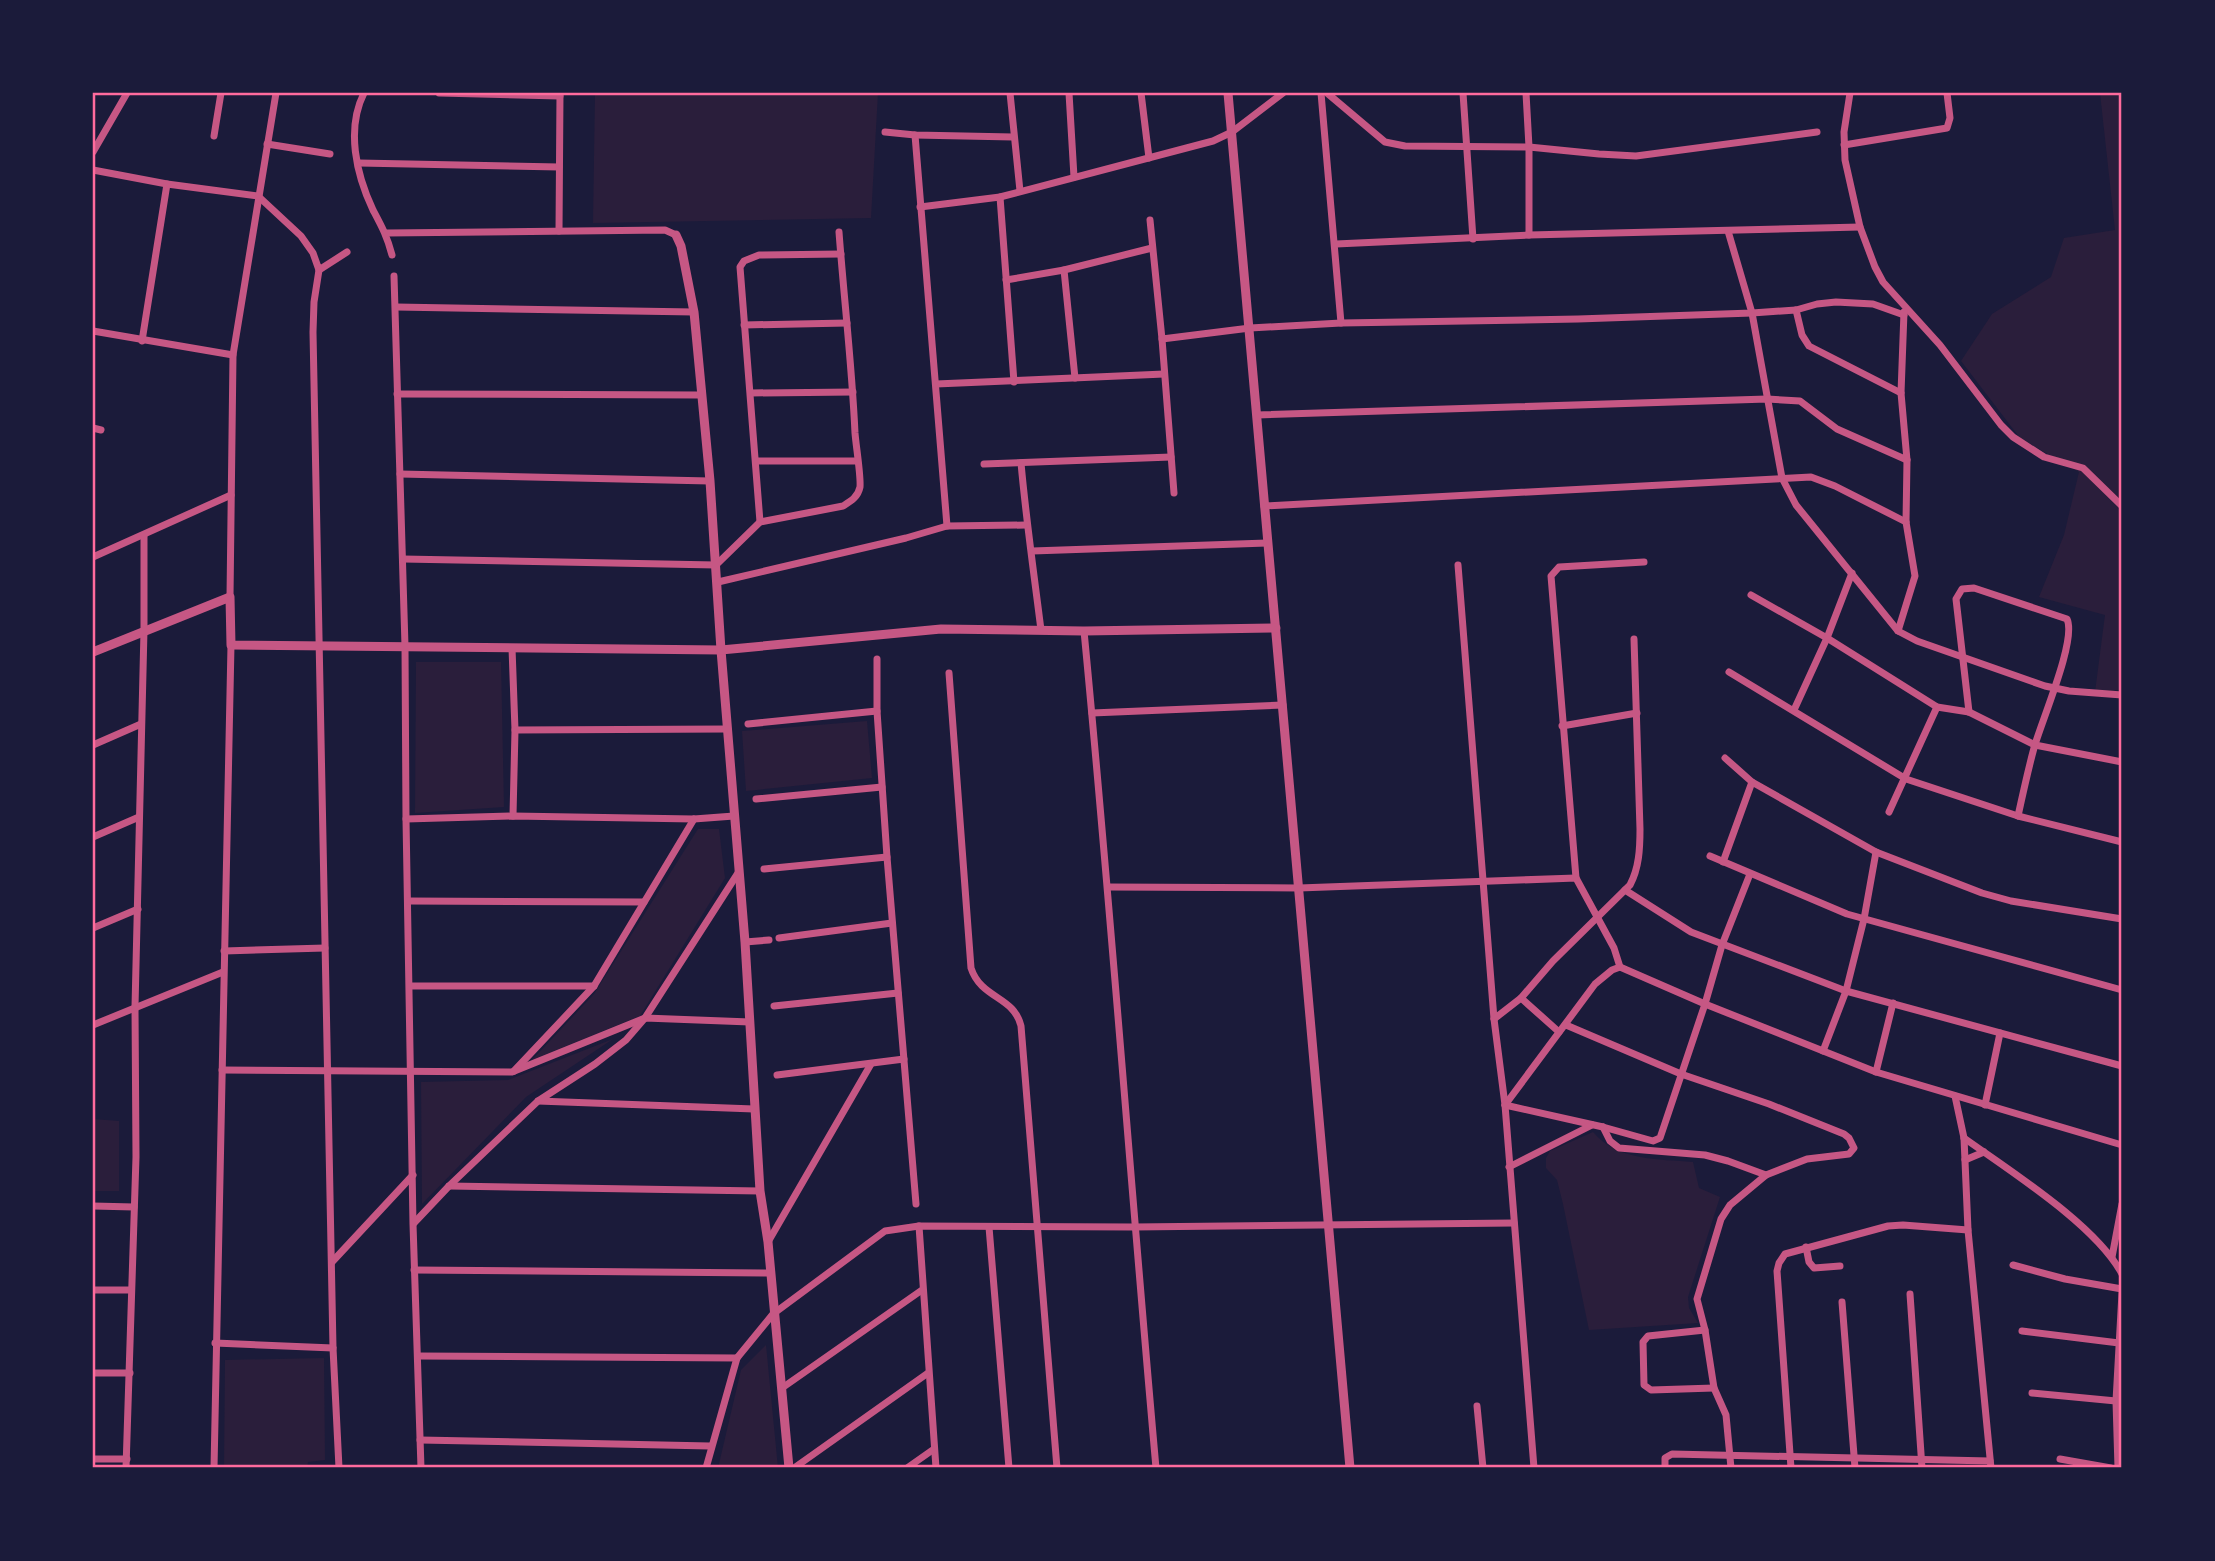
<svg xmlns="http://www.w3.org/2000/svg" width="2215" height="1561" viewBox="0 0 2215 1561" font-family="Barlow,sans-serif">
  <rect width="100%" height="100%" fill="#1b1b3a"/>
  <g fill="#2a1e3b">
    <path d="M595 93H878L871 218 593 223Z"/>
    <path d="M2100 93H2122V690L2095 692 2105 615 2039 597 2064 535 2079 472 2020 438 1961 361 1992 314 2051 277 2064 238 2115 230Z"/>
    <path d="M416 662H501L504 807 415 813Z"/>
    <path d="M867 721 872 778 746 791 742 731Z"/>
    <path d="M698 829H719L725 878 640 1016 532 1060 594 994Z"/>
    <path d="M613 1039 526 1097 422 1204 421 1082 508 1080Z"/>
    <path d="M93 1119 119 1121V1191H93Z"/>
    <path d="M1593 1132C1617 1161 1659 1159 1693 1162L1699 1188 1720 1197 1688 1297 1689 1308 1698 1323 1589 1330 1563 1204 1557 1180 1546 1168V1158L1550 1151Z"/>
    <path d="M766 1345 778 1468H718L741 1370Z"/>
    <path d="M324 1358 325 1460 308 1462 307 1468H224L225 1360Z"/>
  </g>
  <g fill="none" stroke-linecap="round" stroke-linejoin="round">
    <g stroke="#c65784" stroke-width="7">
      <path d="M364 93C346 129 356 174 373 210 382 227 387 236 392 255"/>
      <path d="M439 93 560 96"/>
      <path d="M1010 93 1020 191"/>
      <path d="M1069 93 1074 177"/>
      <path d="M1141 93 1149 158"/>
      <path d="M1321 93 1341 323"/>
      <path d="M1327 93 1385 142 1405 146 1529 147 1599 154 1636 156 1817 132"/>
      <path d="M1463 93 1473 239"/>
      <path d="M1526 93 1529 147V235"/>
      <path d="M1850 93 1844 132 1845 160 1860 227 1875 267 1883 282 1940 345 2001 425 2013 437 2044 457 2083 468 2122 506"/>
      <path d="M885 132 915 135 1013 137"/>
      <path d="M915 135 947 526"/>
      <path d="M214 136 221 93"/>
      <path d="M267 144 330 154"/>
      <path d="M1844 145 1947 128 1950 118 1947 93"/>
      <path d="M93 152 127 93"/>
      <path d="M359 163 559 167"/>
      <path d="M93 170 167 184 258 196 301 236 313 253 319 270 347 252"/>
      <path d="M1000 197 1014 382"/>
      <path d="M920 207 1000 197 1213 141 1232 132 1283 93"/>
      <path d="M1150 220 1162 339 1174 493"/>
      <path d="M559 231 560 93"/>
      <path d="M1728 231 1752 313 1782 478 1796 505 1898 631 1917 641 2045 686 2069 691 2122 695"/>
      <path d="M387 233 665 230 676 235"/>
      <path d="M1336 244 1529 235 1860 227"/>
      <path d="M319 270 314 302 313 332 333 1348 339 1468"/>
      <path d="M1064 270 1075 378"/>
      <path d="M394 276 405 646 406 819 413 1224 421 1468"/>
      <path d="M1006 280 1064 270 1152 248"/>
      <path d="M396 307 694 312"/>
      <path d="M1796 310 1802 335 1809 346 1901 393"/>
      <path d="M744 325 847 323"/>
      <path d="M93 331 233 355"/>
      <path d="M1162 339 1250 328 1341 323 1578 319 1752 313 1796 310 1817 304 1836 302 1873 304 1904 315"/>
      <path d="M142 341 167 184"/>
      <path d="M936 384 1164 374"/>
      <path d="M751 393 853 392"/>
      <path d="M397 394 701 395"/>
      <path d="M1257 415 1767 399 1800 401 1837 429 1907 460"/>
      <path d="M93 428 101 430"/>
      <path d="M756 461H857"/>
      <path d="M1021 463C1026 519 1034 574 1041 630"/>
      <path d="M984 464 1171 457"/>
      <path d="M400 474 710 481"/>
      <path d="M1264 506 1811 477 1835 486 1906 522"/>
      <path d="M760 522 740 267 744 261 759 255 841 254"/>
      <path d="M1032 551 1267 543"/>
      <path d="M93 557 231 495"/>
      <path d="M403 559 716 565 760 522 843 506C851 501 858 497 860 487 861 476 856 446 855 433 852 366 844 299 839 232"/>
      <path d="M1458 565 1494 1019 1505 1105 1534 1468"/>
      <path d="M718 582 906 538 947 526 1026 525"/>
      <path d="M1751 595 1827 638 1937 707 1969 712 2035 745 2122 762"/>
      <path d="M230 597 233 355 276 93"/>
      <path d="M1084 631C1111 910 1131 1189 1156 1468"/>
      <path d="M1898 631 1915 576 1906 522 1907 460 1901 393 1904 312"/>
      <path d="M512 648 515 730 513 816"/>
      <path d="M877 659V711L887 857 916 1204"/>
      <path d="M1729 672 1906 779 2018 816 2122 842"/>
      <path d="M949 673 971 968C981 999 1014 996 1021 1026L1057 1468"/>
      <path d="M1794 710 1827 638 1852 573"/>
      <path d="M1969 712 1956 599 1962 589 1974 588 2067 619C2077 640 2041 722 2034 748 2028 770 2023 793 2018 816"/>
      <path d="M1092 713 1283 705"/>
      <path d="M748 724 877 711"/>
      <path d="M1562 726 1637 713"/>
      <path d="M515 730 727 729"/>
      <path d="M93 745 141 724"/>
      <path d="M1725 758 1752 782 1876 852 1982 893 2011 901 2122 919"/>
      <path d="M756 799 882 787"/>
      <path d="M1889 812 1937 707"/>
      <path d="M406 819 513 816 694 819 734 816"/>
      <path d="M93 837 139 817"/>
      <path d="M1710 856 1847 914 2122 990"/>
      <path d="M1723 862 1752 782"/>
      <path d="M764 869 887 857"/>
      <path d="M1576 878 1551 576 1559 567 1644 562"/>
      <path d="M1108 887 1299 888 1576 878 1614 948 1620 967 1612 970 1595 984 1505 1105"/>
      <path d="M1625 890 1691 932 1846 991 2122 1066"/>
      <path d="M408 901 644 902"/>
      <path d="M93 928 138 909"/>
      <path d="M779 938 892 923"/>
      <path d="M745 942 769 940"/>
      <path d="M224 951 325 948"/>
      <path d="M1620 967 1705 1004 1876 1072 2122 1145"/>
      <path d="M410 986H594"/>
      <path d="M1521 998 1553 961 1630 885C1639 868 1640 849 1640 829L1634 639"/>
      <path d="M774 1006 898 993"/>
      <path d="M1494 1019 1521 998 1559 1032"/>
      <path d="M93 1025 223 972"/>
      <path d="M1566 1025 1681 1074 1769 1104 1844 1134 1849 1138 1854 1148 1849 1154 1807 1159 1766 1175 1730 1205 1721 1219 1697 1299 1705 1330 1714 1388 1726 1415 1731 1468"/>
      <path d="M1823 1051 1846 991 1864 919 1876 852"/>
      <path d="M222 1070 512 1072 645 1018 750 1022"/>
      <path d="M514 1071 594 986 694 819"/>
      <path d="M1876 1072 1893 1003"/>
      <path d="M777 1075 904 1059"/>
      <path d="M1955 1096 1964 1138 1968 1230 1991 1468"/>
      <path d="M538 1101 754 1109"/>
      <path d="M1505 1105 1603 1127 1653 1141 1660 1138 1705 1004 1722 945 1750 874"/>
      <path d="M1985 1105 2000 1033"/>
      <path d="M1603 1127 1610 1141 1619 1148 1705 1155 1728 1161 1766 1175"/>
      <path d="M1964 1138C2010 1171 2096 1225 2122 1274"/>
      <path d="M1965 1160 1984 1152"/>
      <path d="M1509 1167 1592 1125"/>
      <path d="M449 1186 760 1191"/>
      <path d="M93 1206 134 1207"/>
      <path d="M414 1223 449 1186 538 1101 595 1064 626 1040 645 1018 738 873"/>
      <path d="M919 1226 936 1468"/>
      <path d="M989 1227 1009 1468"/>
      <path d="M768 1242 871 1064"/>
      <path d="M1806 1247 1809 1262 1814 1268 1840 1266"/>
      <path d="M2112 1257 2122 1204"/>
      <path d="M332 1262 413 1175"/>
      <path d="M2013 1265 2065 1279 2122 1289"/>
      <path d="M414 1270 770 1273"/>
      <path d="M93 1290H131"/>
      <path d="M1910 1294 1922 1468"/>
      <path d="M1842 1302 1855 1468"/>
      <path d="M1705 1330 1648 1336 1643 1342 1644 1385 1651 1390 1714 1388"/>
      <path d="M2022 1331 2119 1343"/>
      <path d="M215 1343 333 1348"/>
      <path d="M418 1356 737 1358"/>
      <path d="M93 1373H130"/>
      <path d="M782 1388 922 1290"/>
      <path d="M2032 1393 2116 1401"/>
      <path d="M1477 1406 1483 1468"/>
      <path d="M420 1440 710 1446"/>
      <path d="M93 1459H127"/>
      <path d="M2060 1459 2111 1468"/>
      <path d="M126 1468 136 1157 135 1007 144 630V535"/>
      <path d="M214 1468 231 645"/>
      <path d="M706 1468 737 1358 773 1314 885 1231 919 1226 1134 1227 1514 1223"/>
      <path d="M794 1468 928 1373"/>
      <path d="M907 1468 934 1449"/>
      <path d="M1665 1468V1458L1672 1454 1990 1461"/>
      <path d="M1791 1468 1777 1271 1779 1263 1785 1254 1888 1226 1903 1225 1968 1230"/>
      <path d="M2118 1468 2116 1401 2122 1293"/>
    </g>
    <g stroke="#c65784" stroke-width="9">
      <path d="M1228 93 1350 1468"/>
      <path d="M676 235 681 246 694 312 710 481 721 650 745 942 760 1191 768 1242 789 1468"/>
      <path d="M93 652 230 597 231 645 721 650 941 629 1084 631 1276 628"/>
    </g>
  </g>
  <rect width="2215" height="1561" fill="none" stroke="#1b1b3a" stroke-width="189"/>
  <rect x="94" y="94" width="2026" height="1372" fill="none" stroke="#ff6b9d" stroke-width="2.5"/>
</svg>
